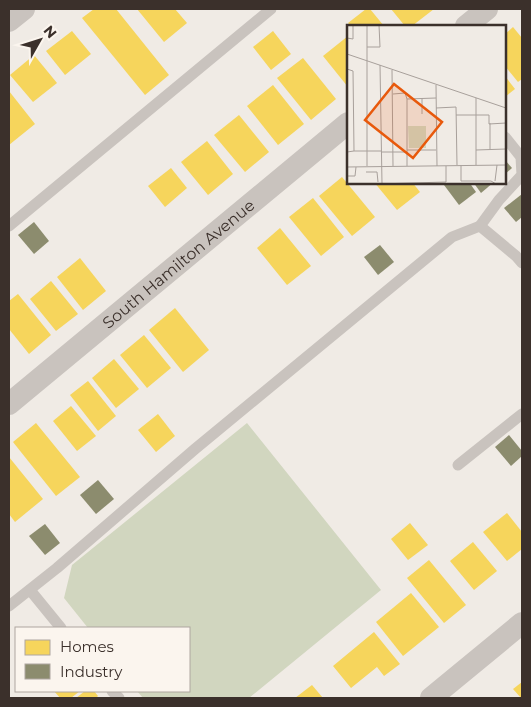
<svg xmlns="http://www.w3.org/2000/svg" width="531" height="707" viewBox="0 0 531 707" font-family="Montserrat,sans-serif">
  <rect width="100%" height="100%" fill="#f0ebe5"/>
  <path fill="#d1d6bf" d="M247 423 381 590 249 698H143L137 691H189V628H88L64 598 72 565Z"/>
  <g fill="#f6d55c">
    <path d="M94 9H116L169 75 145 95 82 18Z"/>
    <path d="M137 9H175L187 23 164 42Z"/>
    <path d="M366 9H370L384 26H351L348 23Z"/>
    <path d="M391 9H434L412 26H405Z"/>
    <path d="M513 27 522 38V79L518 82 505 66V34Z"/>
    <path d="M72 31 91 54 65 75 46 51Z"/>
    <path d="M273 31 291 54 271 70 253 47Z"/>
    <path d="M348 36V87L323 56Z"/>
    <path d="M34 55 57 83 33 102 10 75Z"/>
    <path d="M303 58 336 99 311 120 277 78Z"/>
    <path d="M505 76 515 89 505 97Z"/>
    <path d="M273 85 304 124 278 145 247 106Z"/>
    <path d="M9 91 35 124 9 145Z"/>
    <path d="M239 115 269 152 245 172 214 135Z"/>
    <path d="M207 141 233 174 208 195 181 162Z"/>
    <path d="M171 168 187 188 165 207 148 186Z"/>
    <path d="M342 177 375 217 352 236 319 196Z"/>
    <path d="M374 182H412L420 192 397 210Z"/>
    <path d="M313 198 344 237 321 256 289 217Z"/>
    <path d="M280 228 311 266 287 285 257 248Z"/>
    <path d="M80 258 106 291 83 310 57 277Z"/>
    <path d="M51 281 78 314 56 331 30 299Z"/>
    <path d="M18 294 51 335 29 354 9 329V301Z"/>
    <path d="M175 308 209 350 183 372 149 330Z"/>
    <path d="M144 335 171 368 147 388 120 355Z"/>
    <path d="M114 359 139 389 116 408 92 378Z"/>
    <path d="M88 381 116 416 98 431 70 395Z"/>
    <path d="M71 406 96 436 77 451 53 421Z"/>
    <path d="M158 414 175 436 156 452 138 430Z"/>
    <path d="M36 423 80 477 56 496 13 442Z"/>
    <path d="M9 457 43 499 15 522 9 514Z"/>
    <path d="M507 513 522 532V549L507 561 483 532Z"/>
    <path d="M410 523 428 545 408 560 391 539Z"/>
    <path d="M473 542 497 571 474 590 450 561Z"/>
    <path d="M429 560 466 605 444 623 407 578Z"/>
    <path d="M411 593 439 627 403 656 376 622Z"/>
    <path d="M374 632 400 664 384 676 377 667 351 688 333 666Z"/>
    <path d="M522 682V698H521L513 689Z"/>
    <path d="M312 685 323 698H295Z"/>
    <path d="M54 691H80L71 698H60Z"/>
    <path d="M85 691H94L98 696 96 698H76Z"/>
  </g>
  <g fill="#8c8c6e">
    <path d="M505 160 512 168 505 174Z"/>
    <path d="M447 182H469L476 192 459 205 444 185Z"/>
    <path d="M473 182H494L481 193Z"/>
    <path d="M522 194V217L516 222 504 208Z"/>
    <path d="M34 222 49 241 34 254 18 235Z"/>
    <path d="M380 245 394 262 378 275 364 257Z"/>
    <path d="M509 435 522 451V456L511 466 495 447Z"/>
    <path d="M98 480 114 499 96 514 80 495Z"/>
    <path d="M45 524 60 543 45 555 29 536Z"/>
  </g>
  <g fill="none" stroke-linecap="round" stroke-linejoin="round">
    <g stroke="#c9c3be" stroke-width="11">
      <path d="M9 226 271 9"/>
      <path d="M480 226 499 200 522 175 521 157 505 137"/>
      <path d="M458 465 522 414"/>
      <path d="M30 590 61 628"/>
      <path d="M9 606 57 568 195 449 452 237 480 226 516 256 522 263"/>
      <path d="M112 691 119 698"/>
    </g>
    <g stroke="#c9c3be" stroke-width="22">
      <path d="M9 21 24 9"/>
      <path d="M466 26 487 9"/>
      <path id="s1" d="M9 404 348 123"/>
      <path d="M431 698 522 623"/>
    </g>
  </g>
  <g text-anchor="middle" stroke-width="5" stroke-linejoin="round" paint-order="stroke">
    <g font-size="16" fill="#3b302b" stroke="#fbf5ee">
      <text dy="6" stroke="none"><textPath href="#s1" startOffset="220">South Hamilton Avenue</textPath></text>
    </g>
  </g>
  <g transform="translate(347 25)">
    <rect width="159" height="159" fill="#f0ebe5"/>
    <path d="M61 101H79V123H62Z" fill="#d1d6bf"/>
    <path fill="none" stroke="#a8a09b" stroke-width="1" d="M20 0V141M0 13 6 14V0M20 22H33L32 0M0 29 159 83M33 40 35 159M0 44 6 46 7 126 0 127M45 45 46 141M89 60 90 141M46 69 58 68 60 74M129 73V140M89 83 109 82 110 140M75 89V73M109 90H142V99L159 98M143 98V124M60 125H89M129 125 159 124M7 126H34M34 127H60M114 140V156H144L149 159M60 141V74L89 73M99 141V157M0 142 159 140M19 147H30L31 157M0 151H8L9 142M148 156 150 140M31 159 99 157"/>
    <path fill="#e8590c" fill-opacity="0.15" stroke="#e8590c" stroke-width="2.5" d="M47 59 95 97 66 133 18 95Z"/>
    <rect width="159" height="159" fill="none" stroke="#3b302b" stroke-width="2.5"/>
  </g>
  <rect width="531" height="707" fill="none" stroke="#3b302b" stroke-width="20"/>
  <rect x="15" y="627" width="175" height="65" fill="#fbf5ee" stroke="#aea6a0"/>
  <rect x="25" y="640" width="25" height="15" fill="#f6d55c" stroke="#aea6a0"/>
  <text x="60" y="652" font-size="15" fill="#3b302b">Homes</text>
  <rect x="25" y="664" width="25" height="15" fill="#8c8c6e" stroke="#aea6a0"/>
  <text x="60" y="677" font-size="15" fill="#3b302b">Industry</text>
  <g transform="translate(40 40) rotate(51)" stroke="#fbf5ee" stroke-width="4" paint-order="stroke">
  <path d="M0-4L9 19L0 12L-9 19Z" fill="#3b302b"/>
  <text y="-8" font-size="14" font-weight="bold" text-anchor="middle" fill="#3b302b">N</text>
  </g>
</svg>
